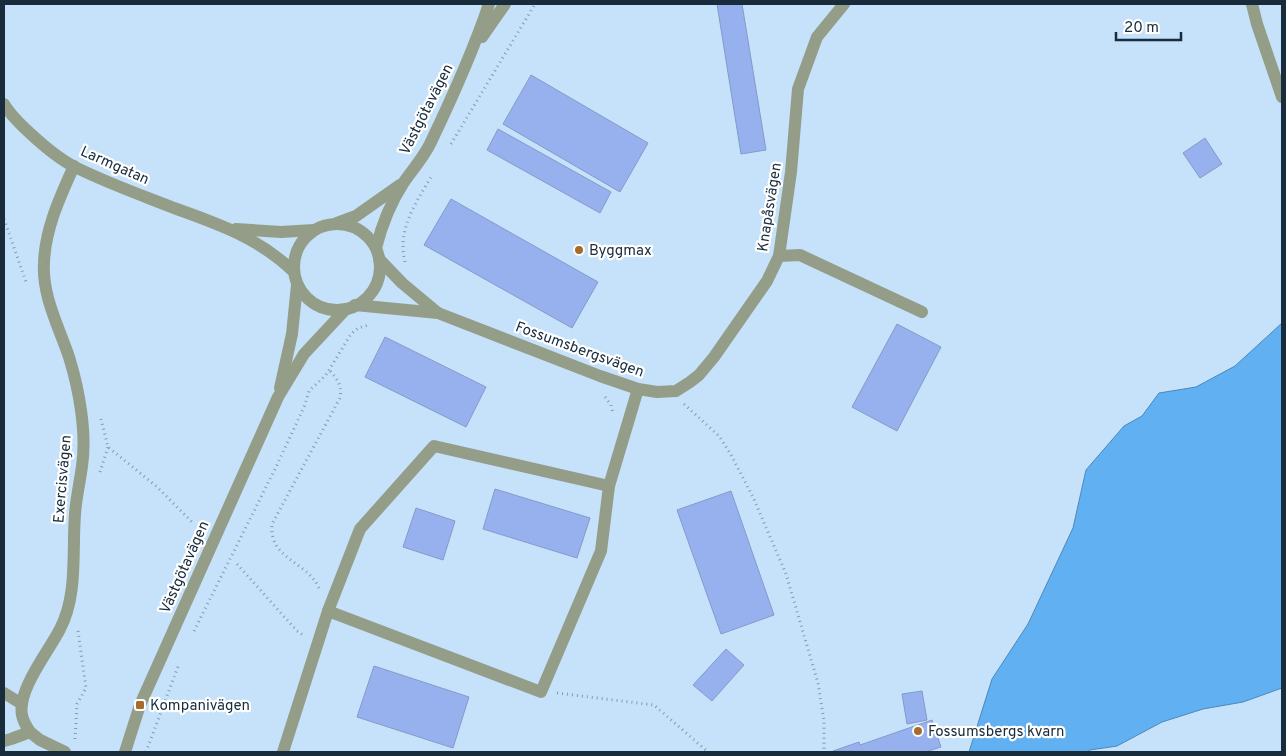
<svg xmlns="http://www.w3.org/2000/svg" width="1286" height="756" viewBox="0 0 1286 756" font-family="Overpass,sans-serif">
  <rect width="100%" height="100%" fill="#c6e1fa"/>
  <path fill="#61b0f2" stroke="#4b88bb" d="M1282 323V688L1243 702 1203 709 1162 722 1117 746 1090 750 1087 752H969L992 679 1028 624 1073 528 1086 470 1124 426 1142 416 1159 393 1196 387 1235 366Z"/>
  <g fill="#96b1ee" stroke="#849aca">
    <path d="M717 4H742L766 150 741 154Z"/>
    <path d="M531 75 648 143 620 192 503 124Z"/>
    <path d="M498 129 611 192 600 213 487 150Z"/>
    <path d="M1205 138 1222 164 1200 178 1183 153Z"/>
    <path d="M451 199 598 282 572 328 424 245Z"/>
    <path d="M897 324 941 347 897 431 852 407Z"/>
    <path d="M385 337 486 387 466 427 365 377Z"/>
    <path d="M495 489 590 518 577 558 483 529Z"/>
    <path d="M731 491 774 615 721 634 677 510Z"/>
    <path d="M416 508 455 521 443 560 403 547Z"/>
    <path d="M726 649 744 665 712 701 693 685Z"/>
    <path d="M374 666 469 697 453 748 357 717Z"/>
    <path d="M922 691 927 720 907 724 902 694Z"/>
    <path d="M932 720 941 747 925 752 833 751 859 742 860 745Z"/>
  </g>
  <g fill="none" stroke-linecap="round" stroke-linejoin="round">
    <g stroke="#839bb1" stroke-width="3" stroke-dasharray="1 4" stroke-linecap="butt">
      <path d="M451 144 535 4"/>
      <path d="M4 219 26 282"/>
      <path d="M405 262C397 230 415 204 431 177"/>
      <path d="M605 397 611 405 613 413"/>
      <path d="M684 404 719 436 730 453 753 497 786 574 818 683 824 721V752"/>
      <path d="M101 419 108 447 156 486 193 523"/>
      <path d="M100 472 108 447"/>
      <path d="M237 564 297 631 303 635"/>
      <path d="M319 588C306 560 269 560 272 524L340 398C342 386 338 379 329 370"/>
      <path d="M194 631 276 467 305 405 309 391 326 375 351 334 358 328 369 325"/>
      <path d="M557 693 654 705 708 752"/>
      <path d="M75 739 77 704 86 688 78 631"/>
      <path d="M146 752 179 664"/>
    </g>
    <g stroke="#949d87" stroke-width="12">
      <path d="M1252 4 1257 24 1282 97"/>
      <path d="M482 37 505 4"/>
      <path d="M4 104C11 116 22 126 32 135 45 147 59 159 75 167 107 183 141 195 174 208 219 224 259 238 294 272"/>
      <path d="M337 223 356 216 400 185"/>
      <circle cx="337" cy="267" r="43"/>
      <path d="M236 229 281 232 314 230"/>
      <path d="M376 248C382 224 391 202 404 182 413 169 423 158 430 144 452 98 473 52 489 4"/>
      <path d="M779 256 800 255 922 312"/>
      <path d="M379 259 402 283 438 313"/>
      <path d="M355 305 438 313 600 376 638 389 657 392 676 391 690 382 699 375 714 357 767 281 779 256 791 172 798 89 817 37 844 4"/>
      <path d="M280 388 292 334 297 285"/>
      <path d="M328 611 541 692 601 551 609 486"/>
      <path d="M4 693 22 704"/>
      <path d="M30 732C26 726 23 721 22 715 17 690 49 651 60 629 78 595 72 552 75 514 76 498 80 482 82 466 87 433 79 389 69 357 59 327 42 296 44 263 45 229 60 197 74 166"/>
      <path d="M4 741 11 739 30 732 40 740 65 752"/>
      <path d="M125 752 140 705 278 397 304 354 346 309"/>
      <path d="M283 752 328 611 360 529 434 446 609 486 638 389"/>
    </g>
  </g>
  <g fill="#a66c2b" stroke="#fff" stroke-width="2">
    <circle cx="579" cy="250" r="5"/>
    <rect x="135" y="700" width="10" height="10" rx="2.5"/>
    <circle cx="918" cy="731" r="5"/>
  </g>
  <g text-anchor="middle" stroke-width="4.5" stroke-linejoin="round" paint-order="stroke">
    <g font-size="15" fill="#192c3c" stroke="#fff">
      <text transform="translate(426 109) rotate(-63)" y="5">Västgötavägen</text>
      <text transform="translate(115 165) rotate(24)" y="5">Larmgatan</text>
      <text transform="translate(769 207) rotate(-81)" y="5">Knapåsvägen</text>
      <text transform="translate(580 349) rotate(20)" y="5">Fossumsbergsvägen</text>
      <text transform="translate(62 479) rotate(-85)" y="5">Exercisvägen</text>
      <text transform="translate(184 567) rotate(-66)" y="5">Västgötavägen</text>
    </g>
    <g font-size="15" fill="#192c3c" stroke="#fff" text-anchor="start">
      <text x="589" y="255">Byggmax</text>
      <text x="150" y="710">Kompanivägen</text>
      <text x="928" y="736">Fossumsbergs kvarn</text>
    </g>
  </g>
  <rect width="1286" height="756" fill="none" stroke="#192c3c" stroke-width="10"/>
  <path d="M1116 32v8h65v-8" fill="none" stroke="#192c3c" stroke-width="2.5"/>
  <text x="1124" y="32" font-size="15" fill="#192c3c" stroke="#ffffff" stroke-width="4" paint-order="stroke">20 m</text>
</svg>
